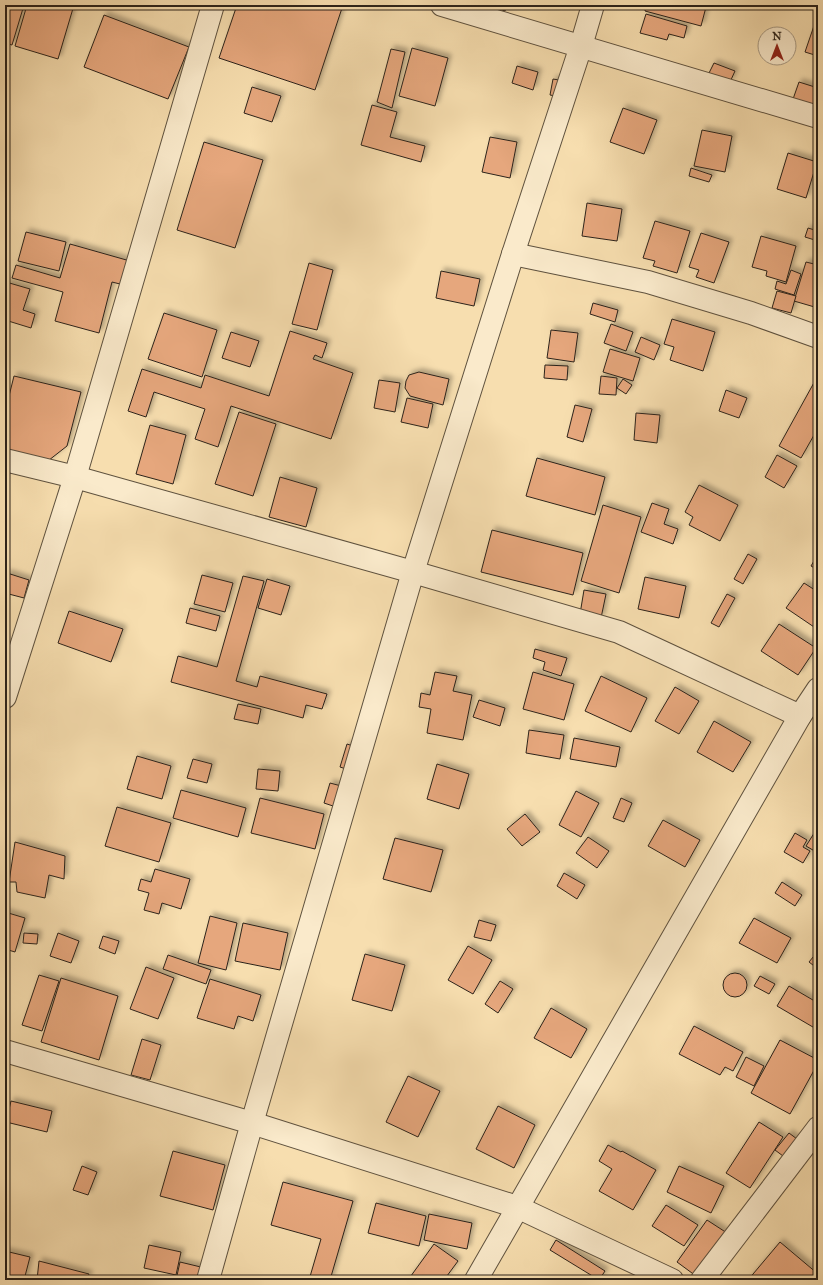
<svg xmlns="http://www.w3.org/2000/svg" width="823" height="1285" viewBox="0 0 823 1285" font-family="'IM FELL Great Primer',serif">
  <defs>
    <filter id="shadow"><feDropShadow dx="3.5" dy="-3.5" stdDeviation="2" flood-color="#0004"/></filter>
  </defs>
  <rect width="100%" height="100%" fill="#f7deaf"/>
  <filter id="stains"><feTurbulence type="fractalNoise" baseFrequency=".005" numOctaves="4"/><feColorMatrix values="0 0 0 0 .2 0 0 0 0 .09 0 0 0 0 .02 0 0 0 .5 -.17"/></filter>
  <radialGradient id="worn" r=".72"><stop offset=".6" stop-color="#630" stop-opacity="0"/><stop offset="1" stop-color="#630" stop-opacity=".3"/></radialGradient>
  <g fill="#e6a77d" stroke="#2c231a" filter="url(#shadow)">
    <path d="M5 5H24L12 45 5 43Z"/>
    <path d="M27 5H74L58 59 15 46Z"/>
    <path d="M237 5H343L315 90 219 58Z"/>
    <path d="M488 5H507L505 11Z"/>
    <path d="M646 5H699L706 7 701 26 645 11Z"/>
    <path d="M646 14 687 26 684 38 669 34 667 40 640 33Z"/>
    <path d="M818 14V56L805 52Z"/>
    <path d="M104 15 189 47 168 99 84 67Z"/>
    <path d="M412 48 448 58 435 106 399 96Z"/>
    <path d="M391 49 405 52 392 108 377 102Z"/>
    <path d="M714 63 735 71 730 82 709 73Z"/>
    <path d="M517 66 538 72 533 90 512 83Z"/>
    <path d="M553 79 565 81 561 97 550 95Z"/>
    <path d="M799 82 818 88V96L813 109 792 102Z"/>
    <path d="M252 87 281 96 272 122 244 113Z"/>
    <path d="M372 105 397 112 390 137 425 146 421 162 361 145Z"/>
    <path d="M623 108 657 120 644 154 610 142Z"/>
    <path d="M702 130 732 136 725 172 694 166Z"/>
    <path d="M490 137 517 142 510 178 482 172Z"/>
    <path d="M204 142 263 160 235 248 177 230Z"/>
    <path d="M788 153 817 162 806 198 777 189Z"/>
    <path d="M691 168 712 175 709 182 689 176Z"/>
    <path d="M587 203 622 209 617 241 582 236Z"/>
    <path d="M655 221 690 231 677 273 653 266 655 261 643 258Z"/>
    <path d="M808 228 818 231V241L805 237Z"/>
    <path d="M26 232 66 242 59 271 18 261Z"/>
    <path d="M701 233 729 242 714 283 696 277 699 270 689 267Z"/>
    <path d="M761 236 796 246 786 282 766 276 767 271 752 267Z"/>
    <path d="M70 244 130 261 124 285 112 282 99 333 55 321 63 292 12 278 16 265 60 278Z"/>
    <path d="M806 262 818 265V308L794 301Z"/>
    <path d="M309 263 333 270 317 330 292 324Z"/>
    <path d="M791 270 801 274 794 295 775 289 777 281 786 284Z"/>
    <path d="M441 271 480 279 474 306 436 298Z"/>
    <path d="M6 282 30 289 23 310 35 314 31 328 5 320Z"/>
    <path d="M777 291 796 296 791 313 772 308Z"/>
    <path d="M593 303 618 310 615 322 590 314Z"/>
    <path d="M164 313 217 330 202 377 148 359Z"/>
    <path d="M672 319 715 332 703 371 670 360 674 347 664 344Z"/>
    <path d="M611 324 633 332 626 351 604 343Z"/>
    <path d="M551 330 578 333 574 362 547 358Z"/>
    <path d="M290 331 327 343 322 358 315 355 313 359 353 373 331 439 231 406 218 447 195 439 205 409 154 392 146 417 128 411 142 369 201 388 205 375 269 396Z"/>
    <path d="M231 332 259 341 250 367 222 358Z"/>
    <path d="M641 337 660 345 654 360 635 352Z"/>
    <path d="M610 349 640 358 633 381 603 372Z"/>
    <path d="M545 365 568 366 567 380 544 378Z"/>
    <path d="M419 372 449 379 443 405 410 396 405 388 406 381 409 375Z"/>
    <path d="M14 376 81 392 67 446 44 464 5 454V412Z"/>
    <path d="M601 376 617 378 616 395 599 394Z"/>
    <path d="M623 379 632 385 626 394 617 388Z"/>
    <path d="M816 379 818 380V428L801 458 779 446Z"/>
    <path d="M379 380 400 383 395 412 374 408Z"/>
    <path d="M726 390 747 398 739 418 719 411Z"/>
    <path d="M407 398 433 404 428 428 401 422Z"/>
    <path d="M575 405 592 409 583 442 567 437Z"/>
    <path d="M239 412 276 424 253 496 215 484Z"/>
    <path d="M636 413 660 415 657 443 634 440Z"/>
    <path d="M150 425 186 435 173 484 136 474Z"/>
    <path d="M777 455 797 466 784 488 765 477Z"/>
    <path d="M537 458 605 477 595 515 526 496Z"/>
    <path d="M280 477 317 488 306 527 269 517Z"/>
    <path d="M699 485 738 505 720 541 689 525 693 517 685 512Z"/>
    <path d="M652 503 669 509 664 524 678 529 673 544 641 532Z"/>
    <path d="M603 505 641 517 619 593 581 581Z"/>
    <path d="M492 530 583 553 573 595 481 572Z"/>
    <path d="M748 554 757 559 743 584 734 579Z"/>
    <path d="M818 554V570L811 566Z"/>
    <path d="M7 573 29 580 24 598 5 593V579Z"/>
    <path d="M202 575 233 583 225 612 194 604Z"/>
    <path d="M243 576 264 581 236 681 257 687 260 676 327 694 322 709 306 705 303 718 171 682 178 656 217 667Z"/>
    <path d="M645 577 686 586 679 618 638 609Z"/>
    <path d="M267 579 290 586 281 615 258 608Z"/>
    <path d="M804 583 818 592V627L817 629 786 608Z"/>
    <path d="M584 590 606 594 601 618 580 614Z"/>
    <path d="M727 594 735 598 719 627 711 623Z"/>
    <path d="M190 608 220 616 216 631 186 623Z"/>
    <path d="M69 611 123 629 111 662 58 643Z"/>
    <path d="M779 624 816 648 798 675 761 651Z"/>
    <path d="M535 649 567 658 561 676 543 670 545 662 533 658Z"/>
    <path d="M435 672 457 676 453 691 472 695 463 740 427 733 431 709 419 707 421 693 430 695Z"/>
    <path d="M533 672 574 684 564 720 523 709Z"/>
    <path d="M601 676 647 698 631 732 585 711Z"/>
    <path d="M675 687 699 701 679 734 655 721Z"/>
    <path d="M479 700 505 708 500 726 473 717Z"/>
    <path d="M238 704 261 709 258 724 234 719Z"/>
    <path d="M714 721 751 742 733 772 697 752Z"/>
    <path d="M529 730 564 735 560 759 526 753Z"/>
    <path d="M574 738 620 747 616 767 570 759Z"/>
    <path d="M347 744 359 748 352 771 340 767Z"/>
    <path d="M137 756 171 766 162 799 127 789Z"/>
    <path d="M193 759 212 764 207 783 187 778Z"/>
    <path d="M437 764 469 774 459 809 427 799Z"/>
    <path d="M258 769 280 771 278 791 256 789Z"/>
    <path d="M330 783 345 787 339 808 324 803Z"/>
    <path d="M181 790 246 808 238 837 173 818Z"/>
    <path d="M576 791 599 803 581 837 559 825Z"/>
    <path d="M260 798 324 814 315 849 251 833Z"/>
    <path d="M621 798 632 803 624 822 613 818Z"/>
    <path d="M117 807 171 823 159 862 105 846Z"/>
    <path d="M525 814 540 832 522 846 507 829Z"/>
    <path d="M663 820 700 840 685 867 648 846Z"/>
    <path d="M818 827V853L806 846Z"/>
    <path d="M795 833 807 840 803 847 810 851 803 863 784 852Z"/>
    <path d="M588 837 609 851 597 868 576 853Z"/>
    <path d="M395 838 443 850 431 892 383 879Z"/>
    <path d="M15 842 65 856 64 879 49 875 45 898 17 892 16 882H9Z"/>
    <path d="M155 869 190 879 181 909 162 903 159 914 144 910 149 893 138 890 141 879 151 882Z"/>
    <path d="M564 873 585 885 577 899 557 886Z"/>
    <path d="M782 882 802 895 795 906 775 893Z"/>
    <path d="M5 912 25 918 15 952 5 949Z"/>
    <path d="M210 916 237 923 226 970 198 963Z"/>
    <path d="M754 918 791 938 777 963 739 943Z"/>
    <path d="M479 920 496 925 491 941 474 937Z"/>
    <path d="M243 923 288 933 280 970 235 961Z"/>
    <path d="M24 933 38 934 37 944 23 943Z"/>
    <path d="M58 933 79 941 71 963 50 956Z"/>
    <path d="M103 936 119 941 115 954 99 948Z"/>
    <path d="M468 946 492 960 473 994 448 980Z"/>
    <path d="M818 951V969L809 962Z"/>
    <path d="M365 954 405 965 392 1011 352 1000Z"/>
    <path d="M168 955 211 970 206 984 163 969Z"/>
    <path d="M146 967 174 978 158 1019 130 1009Z"/>
    <circle cx="735" cy="985" r="12"/>
    <path d="M39 975 59 981 42 1031 22 1025Z"/>
    <path d="M760 976 775 984 769 994 754 986Z"/>
    <path d="M61 978 118 996 99 1060 41 1042Z"/>
    <path d="M210 979 261 995 253 1021 238 1016 234 1029 197 1018Z"/>
    <path d="M500 981 513 989 498 1013 485 1004Z"/>
    <path d="M789 986 818 1003V1030L777 1006Z"/>
    <path d="M551 1008 587 1029 571 1058 534 1038Z"/>
    <path d="M694 1026 743 1052 733 1071 725 1067 720 1075 679 1054Z"/>
    <path d="M142 1039 161 1045 150 1080 131 1075Z"/>
    <path d="M780 1040 818 1060V1063L790 1114 751 1093Z"/>
    <path d="M746 1057 764 1066 754 1086 736 1077Z"/>
    <path d="M408 1076 440 1091 418 1137 386 1122Z"/>
    <path d="M11 1101 52 1111 47 1132 6 1122Z"/>
    <path d="M498 1106 535 1125 514 1168 476 1149Z"/>
    <path d="M759 1122 783 1137 750 1188 726 1173Z"/>
    <path d="M789 1133 801 1142 787 1159 775 1150Z"/>
    <path d="M608 1145 621 1152 622 1151 656 1170 633 1210 599 1191 612 1169 599 1161Z"/>
    <path d="M173 1151 225 1165 213 1210 160 1196Z"/>
    <path d="M82 1166 97 1172 88 1195 73 1190Z"/>
    <path d="M679 1166 724 1186 711 1213 667 1192Z"/>
    <path d="M283 1182 353 1201 330 1280H309L321 1239 271 1225Z"/>
    <path d="M376 1203 426 1216 419 1246 368 1233Z"/>
    <path d="M666 1205 698 1225 684 1246 652 1226Z"/>
    <path d="M429 1214 472 1223 467 1249 424 1240Z"/>
    <path d="M707 1220 727 1233 696 1276 677 1262Z"/>
    <path d="M556 1240 605 1271 599 1280 550 1250Z"/>
    <path d="M780 1242 818 1274 813 1280H748Z"/>
    <path d="M434 1244 458 1261 444 1280H408Z"/>
    <path d="M149 1245 181 1252 176 1275 144 1268Z"/>
    <path d="M5 1251 30 1257 24 1280H16L5 1277Z"/>
    <path d="M39 1261 89 1274 87 1280H37Z"/>
    <path d="M180 1262 205 1268 202 1280H176Z"/>
  </g>
  <g fill="none" stroke-linecap="round" stroke-linejoin="round">
    <defs>
      <g id="minor">
        <path d="M442 5 818 117"/>
        <path d="M513 254 648 282 751 313 818 337"/>
        <path d="M5 460 75 477 413 572 619 632 800 716"/>
        <path d="M5 697 75 477 213 5"/>
        <path d="M5 1051 252 1123 517 1207 672 1280"/>
        <path d="M208 1280 252 1123 413 572 513 254 581 46 593 5"/>
        <path d="M702 1280 818 1128"/>
      </g>
      <path id="tertiary" d="M476 1280 800 716 818 689"/>
    </defs>
    <use href="#minor" stroke="#5f523f" stroke-width="24"/>
    <use href="#tertiary" stroke="#5f523f" stroke-width="24"/>
    <use href="#minor" stroke="#faeacb" stroke-width="22"/>
    <use href="#tertiary" stroke="#faeacb" stroke-width="22"/>
  </g>
  <rect width="823" height="1285" fill="none" stroke="#f7deaf" stroke-width="20"/>
  <rect x="6" y="6" width="811" height="1273" fill="none" stroke="#2c231a" stroke-width="2"/>
  <rect x="10" y="10" width="803" height="1265" fill="none" stroke="#2c231a"/>
  <g transform="translate(777 46)"><circle r="19" fill="#faeacb" stroke="#a89a84"/>
  <path d="M0-3L7 15L0 10L-7 15Z" fill="#8f2418"/>
  <text y="-6" font-size="11" font-weight="bold" text-anchor="middle" fill="#2c231a">N</text>
  </g>
  <rect width="100%" height="100%" filter="url(#stains)"/>
  <rect width="100%" height="100%" fill="url(#worn)"/>
</svg>
